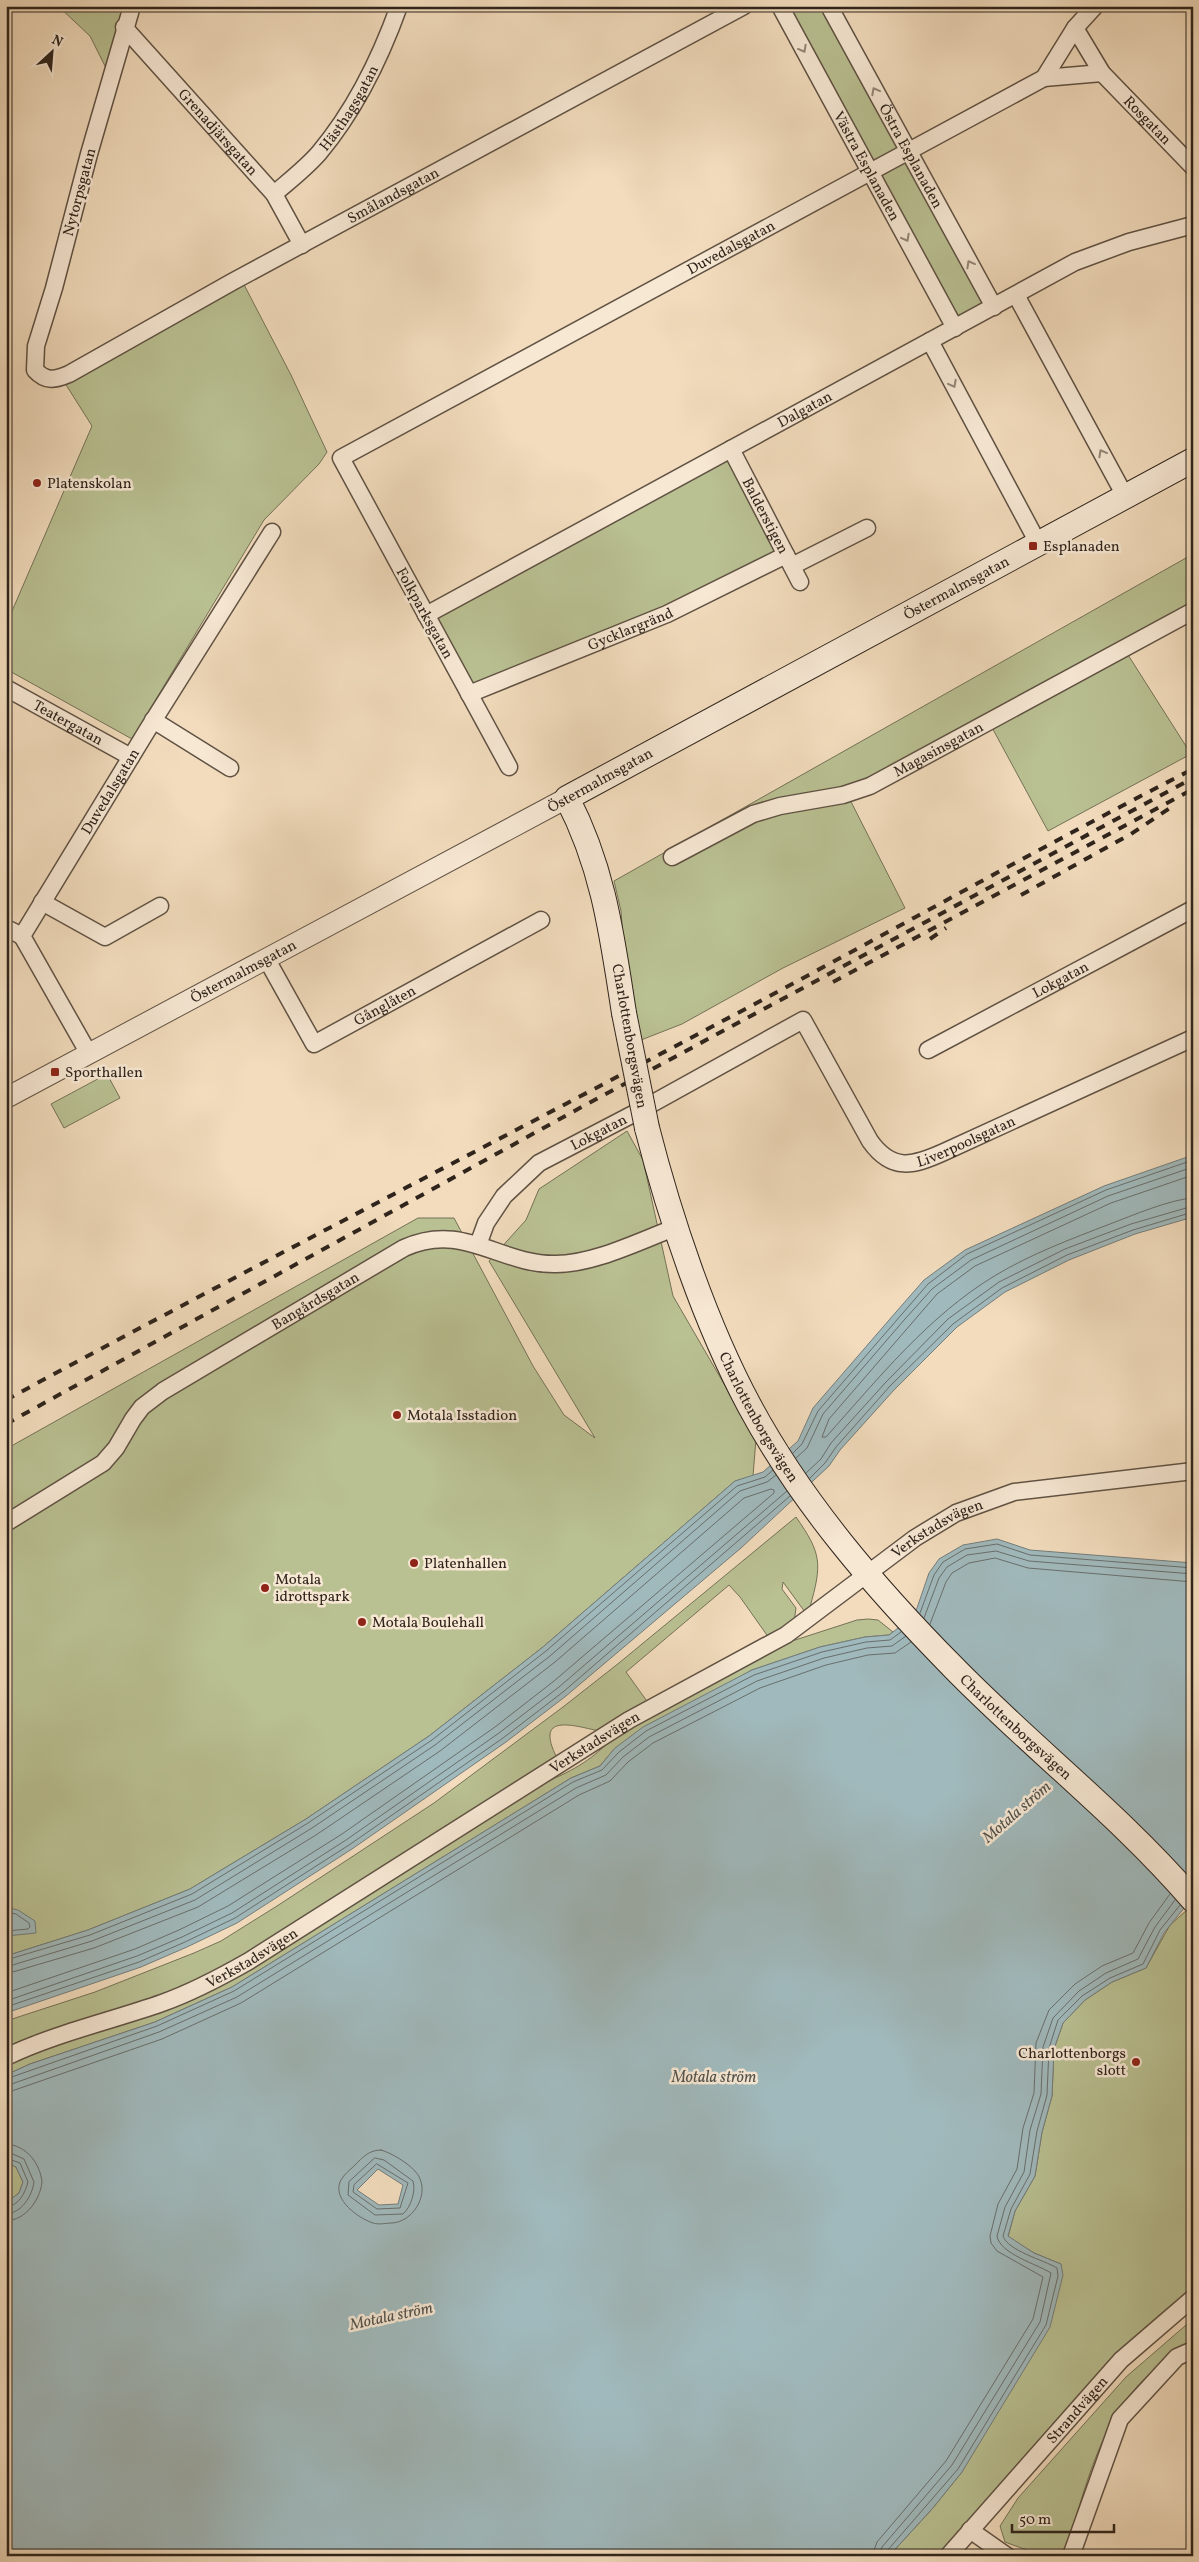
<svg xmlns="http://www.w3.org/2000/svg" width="1199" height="2562" viewBox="0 0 1199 2562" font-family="Vollkorn,serif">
  <rect width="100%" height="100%" fill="#f2dcbd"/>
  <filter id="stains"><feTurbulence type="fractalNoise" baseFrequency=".004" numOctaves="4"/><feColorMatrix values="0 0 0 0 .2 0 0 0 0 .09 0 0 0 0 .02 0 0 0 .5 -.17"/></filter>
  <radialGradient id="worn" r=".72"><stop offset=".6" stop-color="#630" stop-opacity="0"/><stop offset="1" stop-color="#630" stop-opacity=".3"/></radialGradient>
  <g fill="#b9c092" stroke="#747257">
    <path d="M58 6H136L110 76 90 36Z"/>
    <path d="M784 6H833L998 302 958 324Z"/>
    <path d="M240 277 291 375 327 452 319 464 264 520 132 739 6 669V625L92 426 63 380Z"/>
    <path d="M735 443 791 553 476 694 424 610Z"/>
    <path d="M1193 554V609L1123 647 1191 754 1048 831 989 722 844 788 905 908 783 968 682 1024 641 1040 626 976 621 911 614 881Z"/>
    <path d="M107 1074 120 1098 64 1128 51 1104Z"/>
    <path d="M627 1131 643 1160 673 1296 756 1439 753 1476 735 1481 543 1647 429 1736 306 1819 190 1889 88 1930 6 1956V1449L418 1218H454L533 1366 564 1415 595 1438 489 1261 526 1220 539 1189Z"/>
    <path d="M796 1517C822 1554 822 1564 810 1607L805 1612 783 1582 782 1589 796 1608 794 1622 769 1638 740 1597 729 1585 626 1672 649 1704 599 1731C572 1725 534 1713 557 1758L258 1948 206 1977 161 1997 6 2050V2021L95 1992 194 1953 221 1941 277 1906 434 1803 563 1707 619 1663Z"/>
    <path d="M868 1619 878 1620 893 1632 889 1635 865 1637 820 1647 752 1670 615 1748 600 1766 571 1778 232 1987 155 2022 30 2064 6 2075V2065L32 2053 156 2012 544 1783C578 1768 590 1761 616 1735L789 1642 857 1620Z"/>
    <path d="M1188 1909 1193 1915V2299L1059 2430 946 2556H889L932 2509 962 2472 990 2421 1061 2264 1034 2253 1008 2237 1015 2211 1035 2176 1042 2132 1052 2096 1054 2049 1063 2023 1085 2000 1112 1982 1146 1968 1170 1925Z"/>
    <path d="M6 2162 16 2167 23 2182 19 2193 6 2203Z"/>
    <path d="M1193 2319V2344C1181 2351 1169 2358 1158 2367 1101 2411 1085 2489 1065 2555L1043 2556 1005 2542 1000 2526 1018 2498 1126 2377Z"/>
  </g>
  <g fill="#a0b9bc" stroke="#737d7c" fill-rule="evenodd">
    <path d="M1193 1155V1217L1135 1234 1069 1260 1005 1292 957 1327 894 1390 840 1450 829 1466 741 1548 566 1696 506 1742 352 1849 237 1923 187 1947 141 1967 6 2013V1956L88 1930 190 1889 306 1819 429 1736 543 1647 735 1481 763 1472 798 1441 813 1408 896 1312 924 1280 965 1250 1104 1186Z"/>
    <path d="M997 1539 1030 1550 1193 1563V1897L1164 1933 1146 1968 1112 1982 1085 2000 1063 2023 1054 2049 1052 2096 1042 2132 1035 2176 1015 2211 1008 2236 1034 2253 1061 2264 1063 2275 1050 2327 962 2472 932 2509 889 2556H6V2203L19 2193 23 2182 16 2167 6 2162V2075L30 2064 155 2022 232 1987 571 1778 600 1766 615 1748 643 1727 752 1670 820 1647 865 1637 889 1635 911 1618 917 1608 929 1573 939 1559 963 1545ZM378 2169 403 2185 398 2204 379 2205 357 2190Z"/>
    <path d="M6 1907 18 1910 35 1921 36 1933 6 1936Z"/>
  </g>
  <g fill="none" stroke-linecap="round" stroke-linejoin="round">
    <g stroke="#686e6c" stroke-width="1">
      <path d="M1193 1175 1111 1203 975 1266 937 1294 829 1419 822 1437H826C877 1380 929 1315 996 1275 1031 1254 1071 1239 1110 1224 1131 1216 1171 1199 1193 1198"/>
      <path d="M793 1453 802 1444 818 1411 928 1284 967 1254 1106 1190 1193 1160"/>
      <path d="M796 1458 807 1448 823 1414 905 1319 932 1289 971 1260 1108 1196 1193 1167"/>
      <path d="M806 1473 821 1459 831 1443 886 1382 948 1319 999 1282 1065 1249 1131 1224 1193 1206"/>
      <path d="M810 1478 825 1463 836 1447 890 1386 953 1324 1002 1288 1067 1255 1133 1230 1193 1212"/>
      <path d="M920 1613 934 1575 943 1562 965 1549 997 1544 1030 1555 1193 1568"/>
      <path d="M924 1618 939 1578 947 1567 967 1555 996 1551 1029 1561 1193 1574"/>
      <path d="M930 1624 946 1582 952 1573 969 1563 995 1558 1028 1568 1193 1582"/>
      <path d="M6 1912 16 1914 29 1923 30 1927 28 1929 6 1931"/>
      <path d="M6 1960 90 1935 192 1894 308 1823 432 1740 546 1651 737 1486 765 1477 773 1470"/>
      <path d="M6 1967 92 1941 195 1900 312 1828 435 1745 550 1656 740 1491 767 1482 776 1475"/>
      <path d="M6 1974 94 1948 198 1907 316 1835 440 1751 555 1662 744 1498 771 1489 774 1490V1493L554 1681 495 1727 342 1834 228 1906 179 1930 135 1949 6 1993"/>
      <path d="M6 2001 137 1956 182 1937 232 1913 346 1840 499 1733 559 1687 787 1491"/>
      <path d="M6 2007 139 1962 185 1942 235 1918 349 1845 503 1738 563 1692 790 1496"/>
      <path d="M6 2079 157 2026 234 1991 573 1782 602 1770 619 1752 646 1731 754 1675 822 1652 866 1642 890 1640 901 1632"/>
      <path d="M6 2086 159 2032 237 1997 576 1788 606 1775 623 1757 649 1737 757 1681 824 1658 867 1648 892 1646 906 1636"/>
      <path d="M6 2093 162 2039 241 2003 579 1795 610 1781 628 1762 653 1743 760 1688 826 1665 868 1655 895 1653 911 1642"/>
      <path d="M6 2144C26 2145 40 2163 42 2182 40 2200 26 2220 6 2221"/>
      <path d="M381 2150C392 2153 416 2167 420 2179 428 2197 412 2222 392 2223 386 2223 379 2225 373 2223 358 2218 333 2200 340 2182 343 2175 350 2170 355 2165 363 2157 369 2150 381 2150Z"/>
      <path d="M6 2151 24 2159 34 2182C32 2196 22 2213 6 2214"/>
      <path d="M6 2158 20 2163 28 2182C25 2193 19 2206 6 2207"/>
      <path d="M375 2158 384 2160 413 2181C416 2191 411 2207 403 2214L375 2215 348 2195 349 2182Z"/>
      <path d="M377 2164 408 2183 400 2208 377 2209 353 2192 354 2185Z"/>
      <path d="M872 2556 877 2542 946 2461 1033 2319 1043 2277 997 2251 991 2243 990 2236 998 2204 1017 2169 1023 2128 1034 2093 1036 2043 1049 2010 1075 1984 1102 1966 1133 1953 1149 1923 1170 1894"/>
      <path d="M880 2556 882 2547 952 2465 1040 2322 1051 2273C1037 2264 1000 2254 997 2236L1005 2207 1024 2172 1030 2130 1041 2094 1043 2047 1053 2018 1079 1991 1106 1973 1138 1959 1155 1927 1175 1900"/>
      <path d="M886 2556 887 2551 958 2469 1046 2325 1058 2276 1057 2268C1044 2260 1008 2251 1003 2236L1011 2209 1030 2174 1037 2131 1047 2095 1049 2048 1058 2020 1082 1996 1110 1978 1143 1964 1160 1930 1180 1905"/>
    </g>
    <defs>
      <g id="minor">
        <path id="s1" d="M132 6 89 154 54 288 36 346 35 370C46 382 55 380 69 374L232 282 744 6"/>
        <path id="s2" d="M780 6 955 328"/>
        <path id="s3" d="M829 6 994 307"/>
        <path id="s4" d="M124 27 274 194 302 245"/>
        <path id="s5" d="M1075 28 1102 73 1193 167"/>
        <path d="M1044 78 1102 73"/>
        <path id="s6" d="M274 194C289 181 306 168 319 153 355 110 380 59 399 6"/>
        <path d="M1016 295 1125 496"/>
        <path d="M930 341 1038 543"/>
        <path id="s7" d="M731 449 800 582"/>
        <path d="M792 566 867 528"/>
        <path id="s8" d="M426 615 1075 262 1129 242 1193 225"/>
        <path id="s9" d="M6 688 131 757"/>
        <path id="s10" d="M469 694 667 614 786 555"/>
        <path d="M153 720 230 768"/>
        <path id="s11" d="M509 767 341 458 1044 78 1075 28 1095 6"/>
        <path id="s12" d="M672 857 753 814 780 806 843 795 870 786 1193 611"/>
        <path d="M42 902 105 937 160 906"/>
        <path d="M6 928 22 936"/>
        <path id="s13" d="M266 958 314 1044 541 920"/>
        <path id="s14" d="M928 1050 1193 909"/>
        <path id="s15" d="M89 1054 22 936 148 729 272 532"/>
        <path id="s16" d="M478 1245 486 1223 504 1196 539 1163 637 1112 803 1020 870 1141C892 1172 913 1166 944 1152L1193 1038"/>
        <path id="s17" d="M6 1523 103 1463 116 1448 133 1419 142 1407 163 1391 404 1248C464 1221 499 1265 556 1264 595 1264 641 1240 677 1227"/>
        <path id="s18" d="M6 2057C56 2033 111 2021 162 2003 193 1992 221 1977 249 1961L629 1720 786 1635 915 1538 956 1513 1014 1492 1193 1471"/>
        <path d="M970 2530 1007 2556"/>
        <path id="s19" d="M948 2556 1121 2360 1193 2298"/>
        <path d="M1071 2556 1120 2419 1177 2357 1193 2350"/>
      </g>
      <g id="tertiary">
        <path id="s20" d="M6 1098 567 798"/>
      </g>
      <g id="secondary">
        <path id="s21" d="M624 1013C612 936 604 869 567 798L1193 460"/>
        <path id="s22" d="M647 1128C670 1218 705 1323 749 1405 801 1502 876 1589 953 1667 1031 1747 1120 1815 1193 1900"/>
      </g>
    </defs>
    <use href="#minor" stroke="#605244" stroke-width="19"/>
    <use href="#tertiary" stroke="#605244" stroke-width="22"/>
    <use href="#secondary" stroke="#2f241c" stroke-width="26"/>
    <use href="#minor" stroke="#f7e8d4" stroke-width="16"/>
    <use href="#tertiary" stroke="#f7e8d4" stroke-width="20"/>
    <use href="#secondary" stroke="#f7e8d4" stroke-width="24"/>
    <g stroke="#2f241c" stroke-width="4" stroke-dasharray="9 9" stroke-linecap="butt">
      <path d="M1021 895 1131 834 1170 808"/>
      <path d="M930 939 946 928"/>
      <path d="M833 982 1193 789"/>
      <path d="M6 1400C242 1272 480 1150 717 1024 876 940 1033 851 1193 769"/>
      <path d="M6 1424 578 1109 1193 778"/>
    </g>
    <defs>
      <path id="secondary-bridge" d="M624 1013 647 1128"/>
    </defs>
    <use href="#secondary-bridge" stroke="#2f241c" stroke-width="26" stroke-linecap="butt"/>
    <use href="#secondary-bridge" stroke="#f7e8d4" stroke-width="24"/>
  </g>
  <defs><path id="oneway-chevron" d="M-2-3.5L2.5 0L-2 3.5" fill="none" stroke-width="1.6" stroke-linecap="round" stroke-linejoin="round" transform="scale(1.25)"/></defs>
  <g stroke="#938678">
    <use href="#oneway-chevron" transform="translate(803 49) rotate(61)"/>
    <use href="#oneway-chevron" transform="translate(875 91) rotate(-118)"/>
    <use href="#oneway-chevron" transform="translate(906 238) rotate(62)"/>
    <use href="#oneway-chevron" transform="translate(970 264) rotate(-119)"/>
    <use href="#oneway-chevron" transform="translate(953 384) rotate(62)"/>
    <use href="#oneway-chevron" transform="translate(1102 453) rotate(-119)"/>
  </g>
  <g fill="#8f2418" stroke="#f7e8d4" stroke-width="2">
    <circle cx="37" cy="483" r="5"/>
    <rect x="1028" y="541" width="10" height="10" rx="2.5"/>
    <rect x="50" y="1067" width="10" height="10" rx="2.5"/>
    <circle cx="397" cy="1415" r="5"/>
    <circle cx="414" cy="1563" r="5"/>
    <circle cx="265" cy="1588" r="5"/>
    <circle cx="362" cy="1622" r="5"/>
    <circle cx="1136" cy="2062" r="5"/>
  </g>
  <g text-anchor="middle" stroke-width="5" stroke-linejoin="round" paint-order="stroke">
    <g font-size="15" fill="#2f241c" stroke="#f7e8d4">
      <text dy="5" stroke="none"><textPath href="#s6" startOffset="115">Hästhagsgatan</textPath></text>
      <text dy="5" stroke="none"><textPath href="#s5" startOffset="118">Rosgatan</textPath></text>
      <text dy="5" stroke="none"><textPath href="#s4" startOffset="141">Grenadjärsgatan</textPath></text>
      <text dy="5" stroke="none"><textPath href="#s3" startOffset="171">Östra Esplanaden</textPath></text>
      <text dy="5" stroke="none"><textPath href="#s2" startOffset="182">Västra Esplanaden</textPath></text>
      <text transform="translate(79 192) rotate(-75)" y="5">Nytorpsgatan</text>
      <text dy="5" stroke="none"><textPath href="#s1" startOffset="785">Smålandsgatan</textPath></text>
      <text dy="5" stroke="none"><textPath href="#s11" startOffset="795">Duvedalsgatan</textPath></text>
      <text dy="5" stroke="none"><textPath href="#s8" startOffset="431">Dalgatan</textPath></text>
      <text dy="5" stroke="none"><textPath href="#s7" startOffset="75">Balderstigen</textPath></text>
      <text dy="5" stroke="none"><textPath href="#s21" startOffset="666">Östermalmsgatan</textPath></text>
      <text transform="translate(425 613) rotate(61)" y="5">Folkparksgatan</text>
      <text dy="5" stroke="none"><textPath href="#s10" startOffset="174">Gycklargränd</textPath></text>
      <text dy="5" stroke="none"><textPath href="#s9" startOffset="71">Teatergatan</textPath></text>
      <text dy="5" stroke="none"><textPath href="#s12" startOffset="290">Magasinsgatan</textPath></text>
      <text transform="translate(600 780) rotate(-29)" y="5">Östermalmsgatan</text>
      <text dy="5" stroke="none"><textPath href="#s15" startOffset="305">Duvedalsgatan</textPath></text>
      <text dy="5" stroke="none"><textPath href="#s20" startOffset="269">Östermalmsgatan</textPath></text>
      <text dy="5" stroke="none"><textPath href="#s14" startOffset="150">Lokgatan</textPath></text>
      <text dy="5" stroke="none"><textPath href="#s13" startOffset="179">Gånglåten</textPath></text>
      <text transform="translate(630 1036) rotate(80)" y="5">Charlottenborgsvägen</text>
      <text dy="5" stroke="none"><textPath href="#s16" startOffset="171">Lokgatan</textPath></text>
      <text dy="5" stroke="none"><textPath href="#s16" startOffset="651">Liverpoolsgatan</textPath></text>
      <text dy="5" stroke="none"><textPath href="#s17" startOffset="386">Bangårdsgatan</textPath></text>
      <text dy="5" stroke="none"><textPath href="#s22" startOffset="311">Charlottenborgsvägen</textPath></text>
      <text dy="5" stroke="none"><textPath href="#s18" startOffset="1076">Verkstadsvägen</textPath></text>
      <text dy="5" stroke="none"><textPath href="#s22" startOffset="716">Charlottenborgsvägen</textPath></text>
      <text dy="5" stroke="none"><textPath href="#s18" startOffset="671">Verkstadsvägen</textPath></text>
      <text dy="5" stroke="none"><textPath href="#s18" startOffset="266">Verkstadsvägen</textPath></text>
      <text dy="5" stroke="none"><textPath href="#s19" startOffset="195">Strandvägen</textPath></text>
    </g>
    <g font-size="15" fill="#2f241c" stroke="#f7e8d4" text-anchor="start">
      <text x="47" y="488">Platenskolan</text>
      <text x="1043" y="551">Esplanaden</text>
      <text x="65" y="1077">Sporthallen</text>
      <text x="407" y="1420">Motala Isstadion</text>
      <text x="424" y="1568">Platenhallen</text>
      <text x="275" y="1584">Motala<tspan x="275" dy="17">idrottspark</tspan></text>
      <text x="372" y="1627">Motala Boulehall</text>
      <text x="1126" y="2058" text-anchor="end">Charlottenborgs<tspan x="1126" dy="17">slott</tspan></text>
    </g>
    <g font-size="16" font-style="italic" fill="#51514c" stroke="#f7e8d4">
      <text transform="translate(1016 1811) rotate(-41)" y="6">Motala ström</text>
      <text x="714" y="2082">Motala ström</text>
      <text transform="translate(391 2315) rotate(-12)" y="6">Motala ström</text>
    </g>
  </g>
  <rect width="1199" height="2562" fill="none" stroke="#f2dcbd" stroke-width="25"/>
  <rect x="8" y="8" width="1184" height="2547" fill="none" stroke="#2f241c" stroke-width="2.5"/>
  <rect x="12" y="12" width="1174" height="2537" fill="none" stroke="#2f241c"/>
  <g transform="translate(52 52) rotate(26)" stroke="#f7e8d4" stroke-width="4" paint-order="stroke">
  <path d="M0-4L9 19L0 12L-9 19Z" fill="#2f241c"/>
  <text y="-8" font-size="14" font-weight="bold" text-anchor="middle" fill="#2f241c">N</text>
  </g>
  <path d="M1012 2524v8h102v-8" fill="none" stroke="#2f241c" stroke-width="2.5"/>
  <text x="1019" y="2524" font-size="15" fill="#2f241c" stroke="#f7e8d4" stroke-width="4" paint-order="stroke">50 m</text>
  <rect width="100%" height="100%" filter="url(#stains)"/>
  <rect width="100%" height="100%" fill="url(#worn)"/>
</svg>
